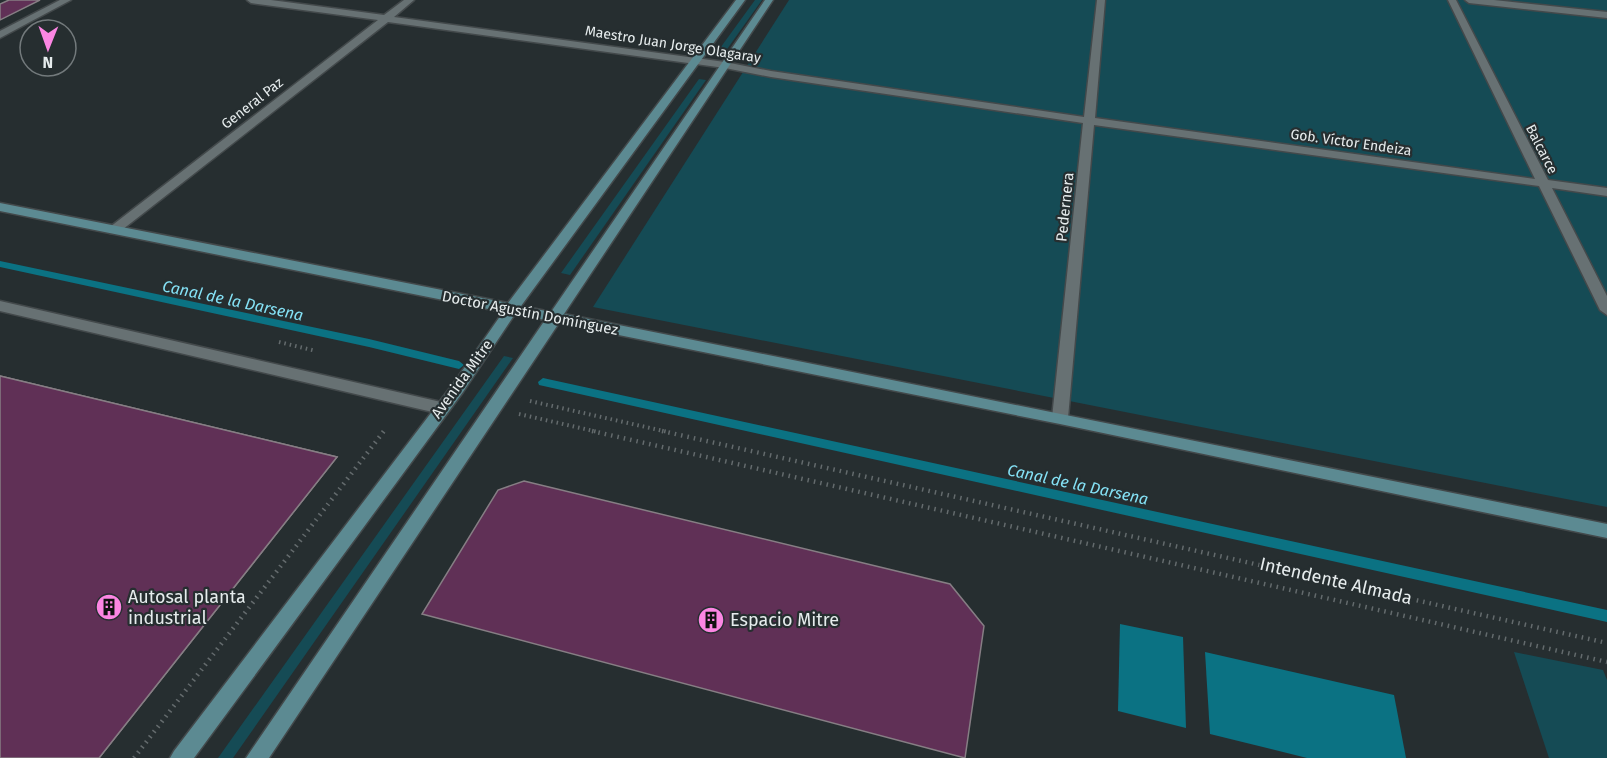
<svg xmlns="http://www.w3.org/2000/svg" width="1607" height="758" viewBox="0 0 1607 758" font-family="'Fira Sans',sans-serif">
  <rect width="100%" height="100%" fill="#262e30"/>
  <g fill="#154b55">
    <path d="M755 0H762L725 52 718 51Z"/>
    <path d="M789 0H1607V507L593 307Z"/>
    <path d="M699 79 706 80 570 275 561 273Z"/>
    <path d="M504 356 513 358 233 758H218Z"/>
    <path d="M1514 652 1603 670 1607 680V758H1549Z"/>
  </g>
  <g fill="#0b7283">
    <path d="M1120 624 1183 637 1186 728 1118 711Z"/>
    <path d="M1205 652 1394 695 1406 758H1307L1210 734Z"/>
  </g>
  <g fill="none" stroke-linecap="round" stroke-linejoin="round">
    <g fill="#0b7283" fill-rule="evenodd">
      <path d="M0 261 369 339 459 361 464 365 459 369 369 347 0 267Z"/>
      <path d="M543 378 1607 610V622L539 385 538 382Z"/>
    </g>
  </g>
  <g fill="#603056" stroke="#867e84" stroke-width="1.5">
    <path d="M9 0H40L0 20V4Z"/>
    <path d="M0 376 337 457 99 758H0Z"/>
    <path d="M0 376 337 457 99 758H0Z"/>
    <path d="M524 481 950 584 984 626 965 758 422 614 498 490Z"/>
  </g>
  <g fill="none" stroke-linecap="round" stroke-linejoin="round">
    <defs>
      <g id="street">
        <path d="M60 0H71L0 38V31Z"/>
        <path d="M247 0H271L384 15 404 0H414L394 17 725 62 771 71 1084 117 1097 0H1105L1095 118 1535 179 1448 0H1456L1548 180 1607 188V196L1552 188 1607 296V315L1600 310 1539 186 1094 125 1068 418 1066 422H1054L1052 418 1083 123 771 77 725 68 388 22 118 233H110V227L378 20 251 3Z"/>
        <path d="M1465 0H1494L1607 12V18L1469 3Z"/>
        <path d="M0 301 441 402 446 404 449 408 446 412 441 414 0 311Z"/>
      </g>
      <path id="secondary" d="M736 0H745L521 306 551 312 765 0H773L564 314 1607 524V538L1060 424 559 323 269 758H246L545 320 515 314 463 392 194 758H170L174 751 453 384 503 312 0 211V203L508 303Z"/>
    </defs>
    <use href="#street" stroke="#43494b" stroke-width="3"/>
    <use href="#secondary" stroke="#43494b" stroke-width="3"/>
    <g stroke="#646b6d" stroke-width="4" stroke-dasharray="1.5 4" stroke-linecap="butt">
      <path d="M279 342 316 351"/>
      <path d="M530 401 668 432"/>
      <path d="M519 414 598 432"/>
    </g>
    <g stroke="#646b6d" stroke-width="4.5" stroke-dasharray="1.5 5" stroke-linecap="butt">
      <path d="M592 431 1607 662"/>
      <path d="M662 431 1607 643"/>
      <path d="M134 758 384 431"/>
    </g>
    <use href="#street" fill="#677173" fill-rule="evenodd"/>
    <use href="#secondary" fill="#5c8a92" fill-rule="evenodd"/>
  </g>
  <defs>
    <symbol id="building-disc" viewBox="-11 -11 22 22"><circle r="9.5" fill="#fc86e3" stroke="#262e30"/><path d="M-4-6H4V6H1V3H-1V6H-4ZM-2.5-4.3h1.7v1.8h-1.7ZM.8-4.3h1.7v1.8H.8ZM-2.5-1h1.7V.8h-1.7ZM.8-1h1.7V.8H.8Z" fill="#111"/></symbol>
  </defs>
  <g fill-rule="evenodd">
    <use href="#building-disc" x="94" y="592" width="30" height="30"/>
    <use href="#building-disc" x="696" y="605" width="30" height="30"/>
  </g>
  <g text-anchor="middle" stroke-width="4.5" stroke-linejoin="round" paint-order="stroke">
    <g font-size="14" fill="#e6eced" stroke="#262e30">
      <text transform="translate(673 44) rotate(9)" y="5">Maestro Juan Jorge Olagaray</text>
      <text transform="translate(252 103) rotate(-38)" y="5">General Paz</text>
      <text transform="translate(1351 142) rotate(8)" y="5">Gob. Víctor Endeiza</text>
      <text transform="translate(1542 149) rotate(63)" y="5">Balcarce</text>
    </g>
    <g font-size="15" fill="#e6eced" stroke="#262e30">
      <text transform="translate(1065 207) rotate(-84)" y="5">Pedernera</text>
      <text transform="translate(530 313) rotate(11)" y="5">Doctor Agustín Domínguez</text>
      <text transform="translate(462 379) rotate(-54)" y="5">Avenida Mitre</text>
    </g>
    <g font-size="16" font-style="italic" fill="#85e2f6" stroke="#262e30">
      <text transform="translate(233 300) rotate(12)" y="6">Canal de la Darsena</text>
      <text transform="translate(1078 484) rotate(12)" y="6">Canal de la Darsena</text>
    </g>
    <g font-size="18" fill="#e6eced" stroke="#262e30">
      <text transform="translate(1336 581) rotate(13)" y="6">Intendente Almada</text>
    </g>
    <g font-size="18" fill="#e6eced" stroke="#262e30" text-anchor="start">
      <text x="128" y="603">Autosal planta<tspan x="128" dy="21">industrial</tspan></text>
      <text x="730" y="626">Espacio Mitre</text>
    </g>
  </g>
  <g transform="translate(48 48) rotate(181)"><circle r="28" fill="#262e30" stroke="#737a7c" stroke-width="1.5"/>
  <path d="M0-4.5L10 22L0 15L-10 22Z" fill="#fc86e3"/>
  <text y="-9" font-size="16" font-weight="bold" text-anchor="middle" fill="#e6eced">N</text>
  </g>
</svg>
